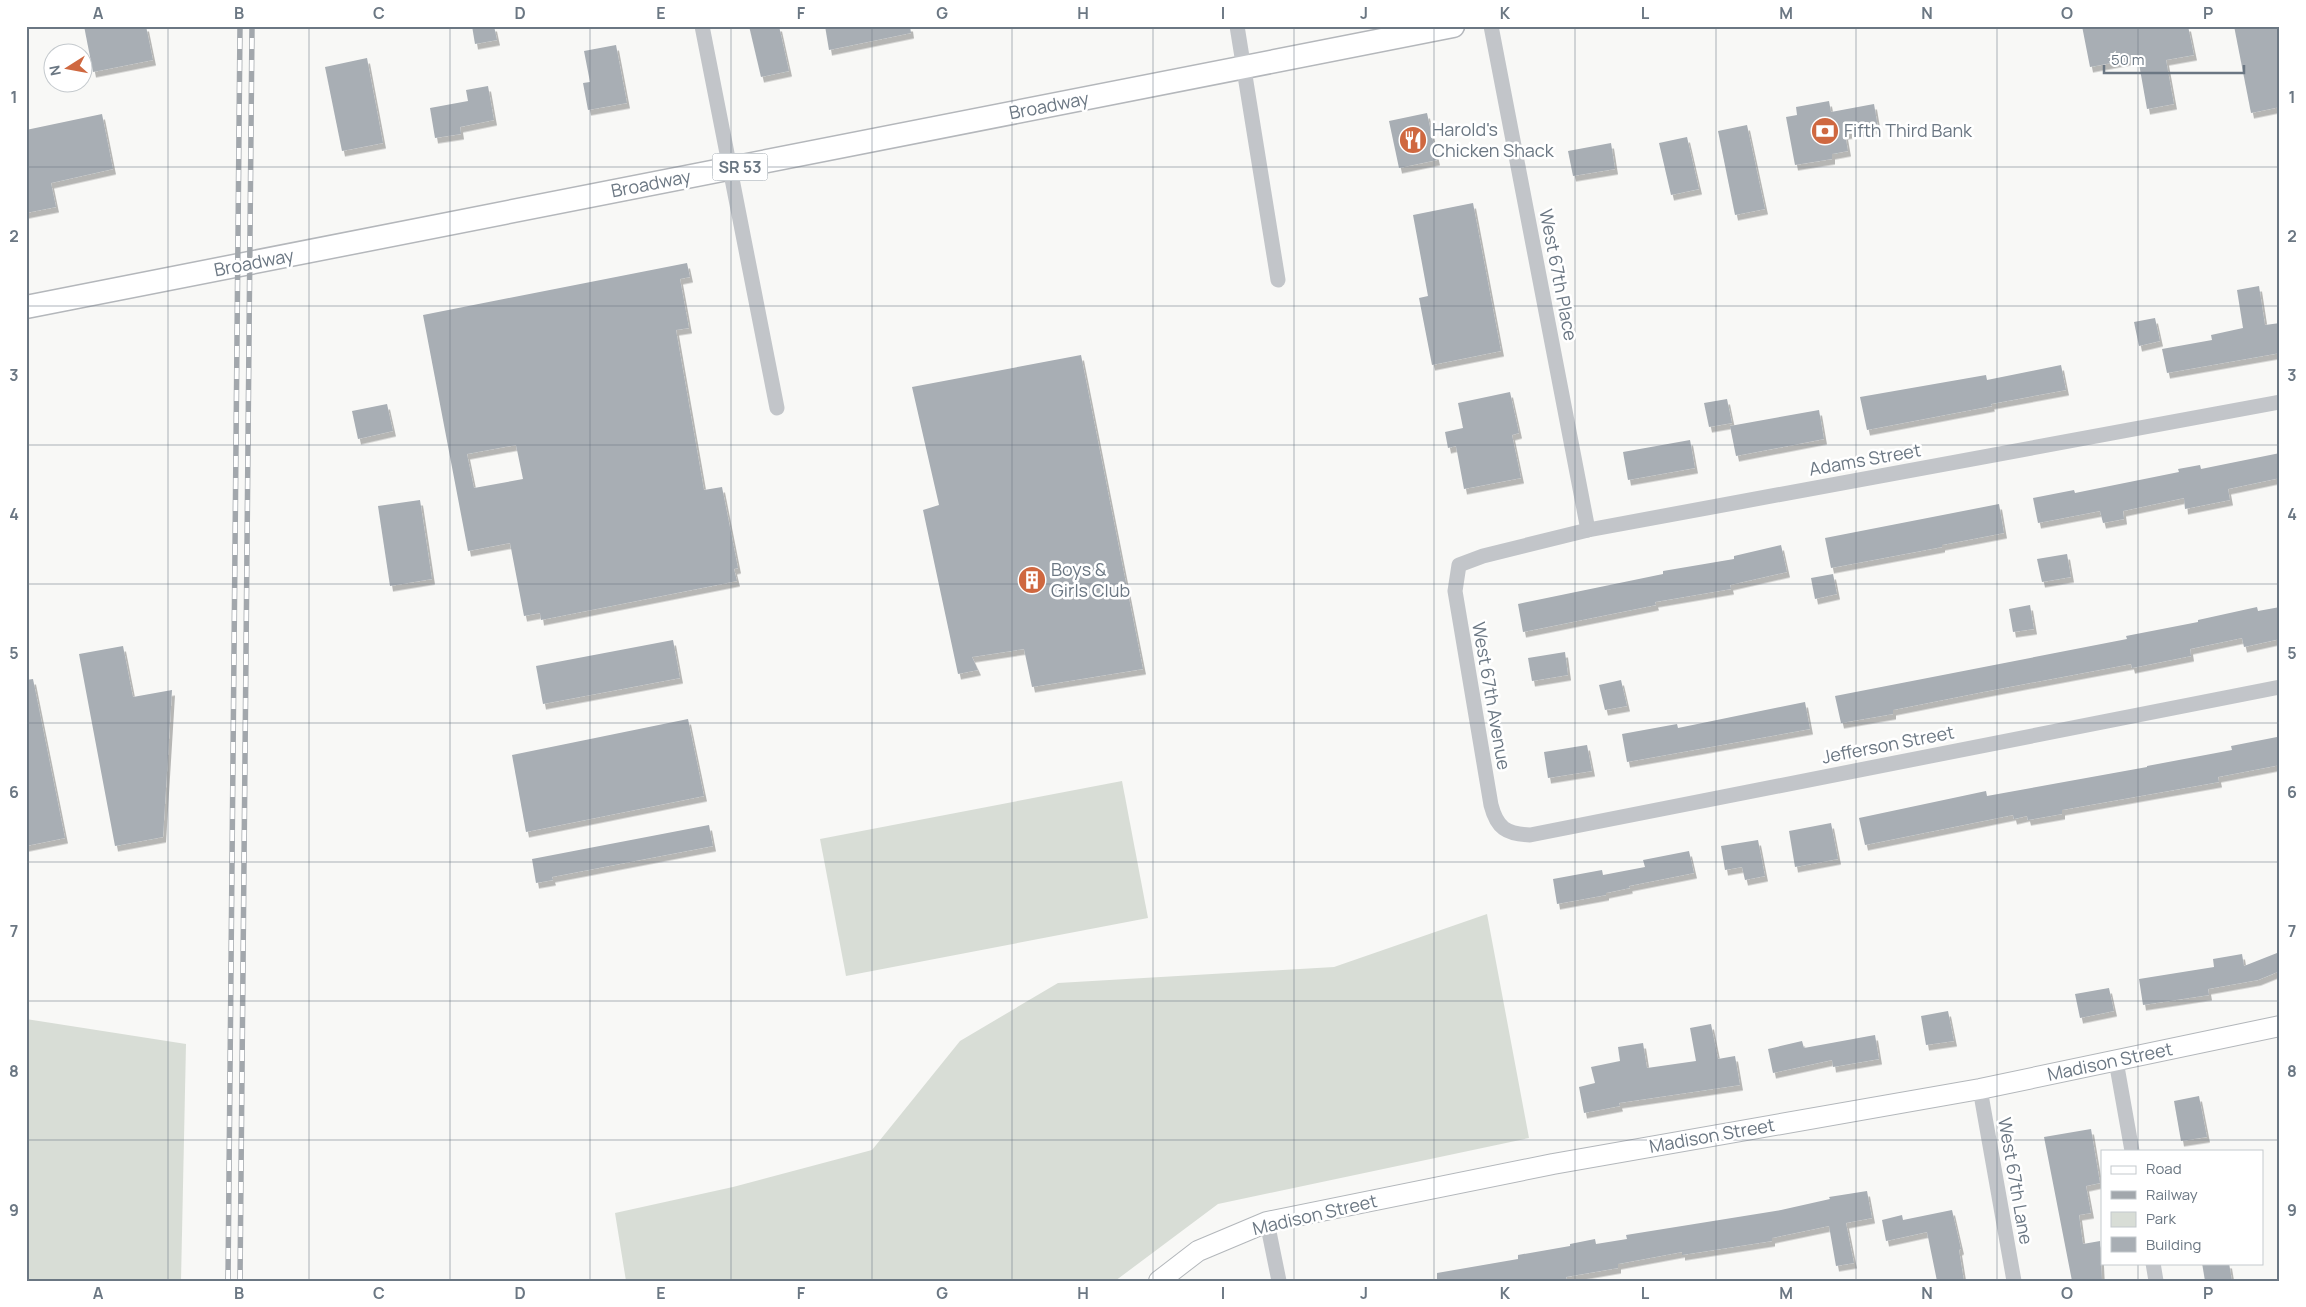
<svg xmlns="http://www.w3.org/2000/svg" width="2306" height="1307" viewBox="0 0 2306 1307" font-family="Manrope,sans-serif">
  <defs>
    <filter id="shadow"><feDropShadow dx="3" dy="5.5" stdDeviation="0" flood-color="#0004"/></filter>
  </defs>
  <rect width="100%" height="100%" fill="#f8f8f6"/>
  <g fill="#d8ddd6">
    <path d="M1122 781 1148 918 846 976 820 839Z"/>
    <path d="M1487 914 1529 1138 1218 1204 1115 1281H626L615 1213 733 1187 872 1150 960 1041 1058 983 1334 967Z"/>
    <path d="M26 1019 186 1044 181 1281H26Z"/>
  </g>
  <g fill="#a8aeb4" fill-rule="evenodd" filter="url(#shadow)">
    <path d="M84 26H146L153 60 93 72Z"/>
    <path d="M472 26H494L497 40 475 44Z"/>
    <path d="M749 26H779L789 71 761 77Z"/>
    <path d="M825 26H910L911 33 829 50Z"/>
    <path d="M2082 26H2188L2194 55 2166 60 2174 104 2147 109 2138 58 2090 67Z"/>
    <path d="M2234 26H2280V107L2251 113Z"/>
    <path d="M616 45 627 103 588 110 583 83 590 82 584 51Z"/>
    <path d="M367 58 383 143 342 151 325 67Z"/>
    <path d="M488 86 494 120 460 127 461 134 435 138 430 108 468 101 466 90Z"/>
    <path d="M1829 101 1831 112 1874 104 1878 128 1845 134 1848 151 1832 154V159L1795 165 1786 117 1797 115 1796 107Z"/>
    <path d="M1427 113 1437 160 1399 168 1389 121Z"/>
    <path d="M102 114 113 169 51 183 56 207 26 213V130Z"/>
    <path d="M1747 125 1765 209 1735 215 1718 131Z"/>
    <path d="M1687 137 1699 189 1671 195 1659 143Z"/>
    <path d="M1611 143 1615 169 1573 176 1568 151Z"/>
    <path d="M1473 203 1501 351 1432 365 1419 298 1428 296 1413 215Z"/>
    <path d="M687 263 690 277 680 279 689 328 676 330 704 490 722 487 738 568 734 569 737 581 541 620 540 613 524 616 510 543 468 551 423 315ZM516 445 523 479 474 488 467 454Z"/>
    <path d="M2259 286 2265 325 2280 323V353L2167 373 2162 349 2212 340 2211 335 2243 328 2237 290Z"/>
    <path d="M2155 318 2160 341 2139 346 2134 322Z"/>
    <path d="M1081 355 1143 669 1032 687 1024 649 972 657 978 670 958 674 923 510 939 505 912 387Z"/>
    <path d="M2061 365 2066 390 1991 404 1992 406 1867 430 1860 397 1986 375 1987 380Z"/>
    <path d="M1510 392 1519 433 1512 435 1521 478 1464 489 1456 446 1448 448 1445 432 1463 428 1458 403Z"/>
    <path d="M1727 399 1732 423 1709 427 1704 403Z"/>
    <path d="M387 404 393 431 358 439 352 411Z"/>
    <path d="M1819 410 1824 439 1736 456 1730 426Z"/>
    <path d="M1690 440 1695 468 1628 480 1623 452Z"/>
    <path d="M2280 453V478L2228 489 2230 500 2185 509 2184 498 2123 511 2124 519 2103 523 2100 511 2038 523 2033 498 2074 490 2075 493 2179 472 2178 469 2200 465 2201 469Z"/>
    <path d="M420 500 432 579 390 586 378 506Z"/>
    <path d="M1999 504 2004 533 1942 545V547L1831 568 1825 538Z"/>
    <path d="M1781 545 1787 572 1730 585 1731 589 1655 602 1656 605 1523 632 1518 604 1663 574V571L1734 559V556Z"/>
    <path d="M2067 554 2071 577 2042 582 2037 559Z"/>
    <path d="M1833 574 1837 594 1815 599 1811 578Z"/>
    <path d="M2030 605 2034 629 2013 632 2009 609Z"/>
    <path d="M2257 607 2258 611 2280 607V639L2244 647 2242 638 2190 649 2191 656 2132 668 2131 664 1983 692 1893 710V714L1841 723 1835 696 2127 639 2126 636 2198 622V620Z"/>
    <path d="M673 640 680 678 543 704 536 666Z"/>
    <path d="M123 646 133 697 172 690 163 837 115 846 79 654Z"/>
    <path d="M1565 652 1568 675 1532 681 1528 658Z"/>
    <path d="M33 679 65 838 26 846V680Z"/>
    <path d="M1621 680 1627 706 1605 710 1599 685Z"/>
    <path d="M1805 702 1810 729 1627 762 1622 734 1677 724 1678 728Z"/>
    <path d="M688 719 704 796 526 832 512 755Z"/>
    <path d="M2277 737 2280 765 2218 777 2219 782 2062 810V814L2028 820 2027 816 2014 819 2013 815 1865 845 1859 818 1986 791 1987 796 2147 767V766L2232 750 2231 746Z"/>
    <path d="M1587 745 1592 771 1548 778 1544 752Z"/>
    <path d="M1831 823 1838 859 1795 867 1789 831Z"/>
    <path d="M709 825 713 846 552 877 553 880 536 883 532 859Z"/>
    <path d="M1758 840 1765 876 1745 880 1742 867 1725 870 1721 846Z"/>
    <path d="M1689 851 1694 873 1629 886 1630 888 1606 893V895L1557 904 1553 879 1602 870 1603 875 1645 867 1643 860Z"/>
    <path d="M2277 953 2280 961V971L2258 980 2208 989 2209 995 2143 1005 2139 979 2214 967 2213 959 2242 954 2244 966Z"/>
    <path d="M2109 988 2114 1011 2080 1018 2075 994Z"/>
    <path d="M1948 1011 1954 1041 1926 1045 1921 1016Z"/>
    <path d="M1711 1024 1718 1059 1735 1056 1740 1085 1619 1103 1620 1106 1584 1113 1579 1087 1595 1083 1591 1067 1620 1061 1618 1047 1643 1043 1647 1068 1696 1061 1690 1028Z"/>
    <path d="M1875 1035 1879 1059 1833 1067 1832 1060 1773 1073 1768 1049 1802 1041 1804 1048Z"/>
    <path d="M2199 1096 2207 1137 2181 1141 2174 1101Z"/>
    <path d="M2091 1129 2100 1183 2086 1186 2091 1213 2079 1215 2083 1244 2100 1241 2102 1281H2072L2044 1137Z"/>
    <path d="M1867 1191 1872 1218 1846 1223 1854 1263 1836 1266 1829 1226 1772 1238V1241L1682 1255V1252L1618 1264V1268L1566 1277 1567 1281H1437V1273L1518 1259V1255L1570 1246V1244L1595 1239 1596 1244 1627 1239 1626 1235 1781 1210 1830 1199 1829 1197Z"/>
    <path d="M1952 1210 1961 1249 1959 1250 1964 1281H1937L1927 1232 1886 1241 1882 1220 1902 1215 1903 1220Z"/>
    <path d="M2202 1263H2229L2232 1281H2205Z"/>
  </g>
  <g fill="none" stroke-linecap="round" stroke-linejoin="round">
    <defs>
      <path id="secondary" d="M1159 1281 1198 1251 1267 1222 1553 1164 1980 1089 2280 1026"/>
      <path id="primary" d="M26 307 1453 26"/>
    </defs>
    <use href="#secondary" stroke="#b3b7bb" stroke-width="22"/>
    <use href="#primary" stroke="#b4b7bb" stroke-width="25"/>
    <g stroke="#c2c5c9" stroke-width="15">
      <path d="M702 26 777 408"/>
      <path d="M1237 26 1278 280"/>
      <path d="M1491 26 1588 530"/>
      <path d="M2280 402 1588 530 1483 556 1459 565 1455 591 1491 805C1497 828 1506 834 1530 835L2280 687"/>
      <path d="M2116 1061 2132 1151"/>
      <path d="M1980 1089 2014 1281"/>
      <path d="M1267 1222 1279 1281"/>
      <path d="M2153 1263 2156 1281"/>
    </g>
    <use href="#secondary" stroke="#fff" stroke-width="20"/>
    <use href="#primary" stroke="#fff" stroke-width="22"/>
    <defs>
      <g id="rail">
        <path d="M228 1281 240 26"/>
        <path d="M240 1281 252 26"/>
      </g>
    </defs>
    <use href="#rail" stroke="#a2a7ac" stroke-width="5.5"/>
    <use href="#rail" stroke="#fff" stroke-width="4" stroke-dasharray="11" stroke-linecap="butt"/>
  </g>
  <path fill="none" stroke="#6b7783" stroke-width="1" stroke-opacity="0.55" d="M168 26V1281M309 26V1281M450 26V1281M590 26V1281M731 26V1281M872 26V1281M1012 26V1281M1153 26V1281M1294 26V1281M1434 26V1281M1575 26V1281M1716 26V1281M1856 26V1281M1997 26V1281M2138 26V1151M26 167H2280M26 306H2280M26 445H2280M26 584H2280M26 723H2280M26 862H2280M26 1001H2280M26 1140H2280M2138 1263V1281"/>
  <defs>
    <symbol id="bank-disc" viewBox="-11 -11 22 22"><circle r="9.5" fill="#cf6840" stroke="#fff"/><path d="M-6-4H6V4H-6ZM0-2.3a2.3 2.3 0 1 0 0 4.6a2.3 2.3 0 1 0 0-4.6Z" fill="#fff"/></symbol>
    <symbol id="restaurant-disc" viewBox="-11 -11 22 22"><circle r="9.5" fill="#cf6840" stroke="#fff"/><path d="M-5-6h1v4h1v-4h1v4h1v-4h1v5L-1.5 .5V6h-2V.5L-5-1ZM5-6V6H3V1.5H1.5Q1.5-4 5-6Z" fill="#fff"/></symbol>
    <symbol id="building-disc" viewBox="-11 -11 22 22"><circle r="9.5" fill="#cf6840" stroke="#fff"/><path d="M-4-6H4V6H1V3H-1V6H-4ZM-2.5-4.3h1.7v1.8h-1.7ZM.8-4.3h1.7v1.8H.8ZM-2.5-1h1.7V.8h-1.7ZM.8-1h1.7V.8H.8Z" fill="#fff"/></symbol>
  </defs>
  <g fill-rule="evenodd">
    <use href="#bank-disc" x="1809" y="115" width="32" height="32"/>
    <use href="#restaurant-disc" x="1397" y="124" width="32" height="32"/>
    <use href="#building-disc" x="1016" y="564" width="32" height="32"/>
  </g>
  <g text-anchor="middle" stroke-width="5" stroke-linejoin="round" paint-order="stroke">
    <rect fill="#fff" stroke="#97a0a8" stroke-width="1" x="712.5" y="153.5" width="55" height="27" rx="4"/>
    <g font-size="16" font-weight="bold" fill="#6b7783">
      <text x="740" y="173">SR 53</text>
    </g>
    <g font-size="18" fill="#6b7783" stroke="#fff">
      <text transform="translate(1049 106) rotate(-11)" y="6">Broadway</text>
      <text transform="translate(651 184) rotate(-11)" y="6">Broadway</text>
      <text transform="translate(254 263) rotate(-11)" y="6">Broadway</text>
      <text transform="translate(1558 275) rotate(79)" y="6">West 67th Place</text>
      <text transform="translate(1865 460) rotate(-10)" y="6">Adams Street</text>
      <text transform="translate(1491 696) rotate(80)" y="6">West 67th Avenue</text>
      <text transform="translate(1888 745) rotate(-11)" y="6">Jefferson Street</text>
      <text transform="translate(2110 1062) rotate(-12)" y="6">Madison Street</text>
      <text transform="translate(1712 1136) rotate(-10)" y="6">Madison Street</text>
      <text transform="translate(2015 1181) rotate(80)" y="6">West 67th Lane</text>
      <text transform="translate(1315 1215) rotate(-13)" y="6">Madison Street</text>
    </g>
    <g font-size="18" fill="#6b7783" stroke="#fff" text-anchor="start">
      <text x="1432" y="136">Harold's<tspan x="1432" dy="21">Chicken Shack</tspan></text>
      <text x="1844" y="137">Fifth Third Bank</text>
      <text x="1051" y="576">Boys &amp;<tspan x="1051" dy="21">Girls Club</tspan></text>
    </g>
  </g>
  <rect width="2306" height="1307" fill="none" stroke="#ffffff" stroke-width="55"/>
  <rect x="2101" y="1150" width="162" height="115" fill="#ffffff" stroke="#c4c9cd"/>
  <rect x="2111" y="1166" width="25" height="8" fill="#ffffff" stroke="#c4c9cd"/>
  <text x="2146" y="1174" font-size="15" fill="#6b7783">Road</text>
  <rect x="2111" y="1191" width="25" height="8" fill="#a2a7ac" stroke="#c4c9cd"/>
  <text x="2146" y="1200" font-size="15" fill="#6b7783">Railway</text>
  <rect x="2111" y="1212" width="25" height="15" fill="#d8ddd6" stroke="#c4c9cd"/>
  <text x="2146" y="1224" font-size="15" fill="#6b7783">Park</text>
  <rect x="2111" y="1237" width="25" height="15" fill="#a8aeb4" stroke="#c4c9cd"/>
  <text x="2146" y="1250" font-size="15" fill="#6b7783">Building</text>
  <g transform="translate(68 68) rotate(259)"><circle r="24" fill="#ffffff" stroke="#c4c9cd"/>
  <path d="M0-4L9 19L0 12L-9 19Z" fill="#cf6840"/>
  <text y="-8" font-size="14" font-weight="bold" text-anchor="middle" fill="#6b7783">N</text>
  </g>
  <path d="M2104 65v8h140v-8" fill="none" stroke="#6b7783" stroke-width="2.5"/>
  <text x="2111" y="65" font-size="15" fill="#6b7783" stroke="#ffffff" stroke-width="4" paint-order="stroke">50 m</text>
  <rect x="28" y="28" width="2250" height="1252" fill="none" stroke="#6b7783" stroke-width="2"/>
  <g font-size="16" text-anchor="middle" font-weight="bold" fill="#6b7783">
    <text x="98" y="19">A</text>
    <text x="239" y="19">B</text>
    <text x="379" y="19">C</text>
    <text x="520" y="19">D</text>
    <text x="661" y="19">E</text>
    <text x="801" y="19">F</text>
    <text x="942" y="19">G</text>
    <text x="1083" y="19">H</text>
    <text x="1223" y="19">I</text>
    <text x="1364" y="19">J</text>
    <text x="1505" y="19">K</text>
    <text x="1645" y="19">L</text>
    <text x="1786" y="19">M</text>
    <text x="1927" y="19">N</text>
    <text x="2067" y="19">O</text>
    <text x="2208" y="19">P</text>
    <text x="14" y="103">1</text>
    <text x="2292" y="103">1</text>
    <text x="14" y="242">2</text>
    <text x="2292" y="242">2</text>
    <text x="14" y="381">3</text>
    <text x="2292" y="381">3</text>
    <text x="14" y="520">4</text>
    <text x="2292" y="520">4</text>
    <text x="14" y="659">5</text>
    <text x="2292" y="659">5</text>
    <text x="14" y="798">6</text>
    <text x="2292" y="798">6</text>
    <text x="14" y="937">7</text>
    <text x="2292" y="937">7</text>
    <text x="14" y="1077">8</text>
    <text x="2292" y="1077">8</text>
    <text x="14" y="1216">9</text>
    <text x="2292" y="1216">9</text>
    <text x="98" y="1299">A</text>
    <text x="239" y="1299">B</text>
    <text x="379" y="1299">C</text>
    <text x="520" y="1299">D</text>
    <text x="661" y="1299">E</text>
    <text x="801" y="1299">F</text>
    <text x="942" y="1299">G</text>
    <text x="1083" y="1299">H</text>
    <text x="1223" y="1299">I</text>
    <text x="1364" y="1299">J</text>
    <text x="1505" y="1299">K</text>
    <text x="1645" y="1299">L</text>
    <text x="1786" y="1299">M</text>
    <text x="1927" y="1299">N</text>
    <text x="2067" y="1299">O</text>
    <text x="2208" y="1299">P</text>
  </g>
</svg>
